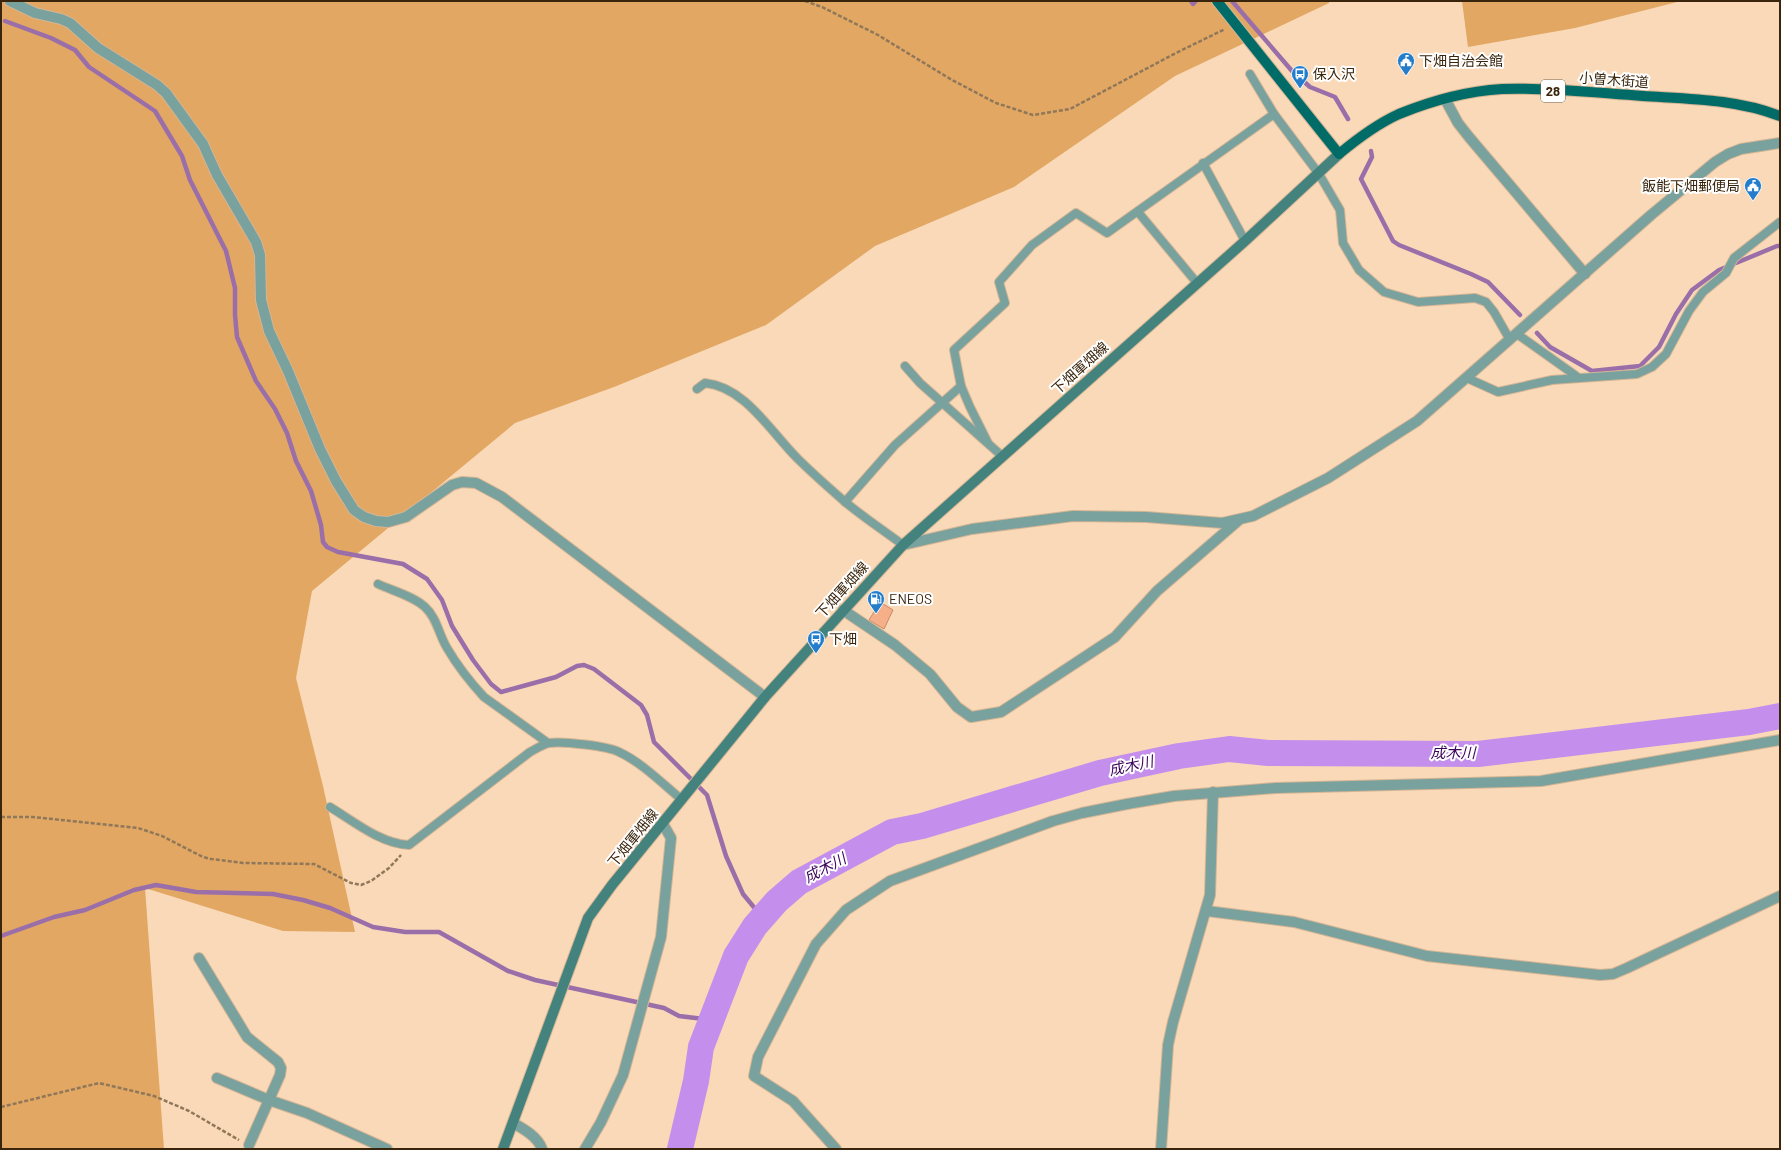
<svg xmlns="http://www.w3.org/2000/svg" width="1781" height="1150" viewBox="0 0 1781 1150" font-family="Barlow,'Noto Sans JP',sans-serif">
  <rect width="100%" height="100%" fill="#f9d9b7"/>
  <g fill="#e2a762">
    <path d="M1 1H1329V3L1175 76 1014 187 875 246 766 325 614 387 515 423 312 591 296 678 323 786 355 932 283 931 145 888 164 1149H1Z"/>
    <path d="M1462 1H1681L1575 28 1468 47Z"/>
  </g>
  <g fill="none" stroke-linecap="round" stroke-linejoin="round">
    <g stroke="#9a6fa9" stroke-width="4.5">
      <path d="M1191 1 1193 4 1195 2"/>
      <path d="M1232 1 1292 71 1310 87 1335 97 1348 119"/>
      <path d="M5 21 51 38 75 50 89 67 155 111 182 156 190 180 226 251 235 288V315L237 337 256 381 275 409 287 433 296 461 311 491 321 525 323 542 327 547 338 552 403 564 427 579 442 600 452 626 473 660 491 684 501 692 556 677 577 666 584 665 594 669 641 705 647 715 654 742 707 795 726 856 743 894 762 917"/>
      <path d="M1371 151 1372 157 1361 179 1393 241 1399 245 1471 274 1488 282 1520 315"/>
      <path d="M1537 333 1550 347 1592 371 1640 366 1659 347 1676 314 1692 290 1719 270 1777 246H1780"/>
      <path d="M1 936 54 917 85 910 134 890 156 885 196 892 273 894 303 900 330 908 373 927 405 932H439L508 971 535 980 664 1008 679 1016 712 1020"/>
    </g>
    <path stroke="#c48fec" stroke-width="26" d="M680 1149 696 1081 701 1047 736 956 755 926 777 901 799 882 892 832 922 826 1100 773 1179 756 1229 749 1268 753 1478 754 1749 722 1780 716"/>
  </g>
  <path fill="#f5af89" stroke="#cc8964" d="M880 602 893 610 884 629 869 620Z"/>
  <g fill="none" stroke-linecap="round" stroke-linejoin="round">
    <defs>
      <g id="lane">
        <path d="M1250 74 1274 114"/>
        <path d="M1203 163 1245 241"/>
        <path d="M1138 212 1197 283"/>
        <path d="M1517 334 1579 378"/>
        <path d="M905 366 920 383 1002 456"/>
        <path d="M1467 378 1498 392 1552 380 1637 374 1652 367 1666 354 1689 311 1703 292 1726 273 1734 258 1780 222"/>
        <path d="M697 389 705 383C745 387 770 431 797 458 812 473 828 487 844 501 863 517 883 530 903 545"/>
        <path d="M988 443 970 407 961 386 954 350 1005 303 999 282 1032 245 1076 213 1107 233 1274 114 1319 174 1340 210 1343 243 1359 270 1384 292 1418 302 1475 298 1486 302 1494 312 1510 340"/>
        <path d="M845 502 895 445 961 386"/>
        <path d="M378 584C393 591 413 596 425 607 437 618 439 635 447 648 457 665 471 683 484 697L548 743"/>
        <path d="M330 807C353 821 381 844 409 845L530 752C536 749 543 744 549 743 562 741 608 746 619 752 641 762 663 784 682 800"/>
      </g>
      <g id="street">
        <path d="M10 1 35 13 61 19 70 23 98 48 157 85 166 93 203 144 217 175 256 242 260 255 261 300 269 331 288 371 320 449 336 481 354 510 364 517 376 521 388 522 406 517 452 485 462 482 476 483 502 497 765 697"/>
        <path d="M1445 99 1458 123 1469 137 1585 274"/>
        <path d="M903 545 972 529 1073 516 1146 517 1222 523 1253 516 1328 478 1417 421 1651 215 1715 162 1728 154 1741 149 1780 143"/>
        <path d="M843 610 895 645 930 674 957 707 971 717 1001 712 1115 637 1157 591 1239 520"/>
        <path d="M1207 911 1294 922 1427 956 1600 975 1613 974 1627 968 1780 896"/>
        <path d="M199 958 247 1037 278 1062 281 1068 280 1075 249 1145"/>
        <path d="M217 1078 269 1100 307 1113 387 1149"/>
        <path d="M513 1123C524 1129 538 1137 542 1149"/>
        <path d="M585 1149 601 1122 623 1075 661 937 671 838 663 824"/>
        <path d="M836 1149 793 1101 754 1076 758 1057 816 944 846 910 890 881 1053 821 1082 813 1127 804 1174 796 1276 788 1541 781 1780 740"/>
        <path d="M1161 1149 1168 1045 1173 1022 1210 895 1213 792"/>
      </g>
      <path id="secondary" d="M503 1149 588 918 612 885 765 697 903 545 1245 241 1339 154"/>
      <path id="primary" d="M1217 1 1339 154C1357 139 1377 124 1399 114 1431 101 1468 91 1502 89 1547 87 1598 93 1643 96 1690 99 1736 99 1780 116"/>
    </defs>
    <use href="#lane" stroke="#d3b595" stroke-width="10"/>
    <use href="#street" stroke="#d3b595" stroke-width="12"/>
    <use href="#secondary" stroke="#d3b595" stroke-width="12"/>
    <use href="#primary" stroke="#d3b595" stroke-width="12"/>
    <g stroke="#90775a" stroke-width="2.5" stroke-dasharray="4 2" stroke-linecap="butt">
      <path d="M805 1 822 7 878 35 952 80 996 103 1033 115 1070 109 1176 53 1225 29"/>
      <path d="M1 817H33L138 828 162 836 203 857 211 859 243 863 314 864 351 883 361 885 371 881 389 868 401 855"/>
      <path d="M1 1107 99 1083 154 1096 189 1111 239 1140"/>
    </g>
    <use href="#lane" stroke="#79a19d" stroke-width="8"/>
    <use href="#street" stroke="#79a19d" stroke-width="10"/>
    <use href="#secondary" stroke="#43827d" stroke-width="10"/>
    <use href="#primary" stroke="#016c67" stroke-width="10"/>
  </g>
  <defs>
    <symbol id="civic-pin" viewBox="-11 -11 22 30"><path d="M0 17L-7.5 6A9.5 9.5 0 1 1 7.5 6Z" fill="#237dcb" stroke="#fff"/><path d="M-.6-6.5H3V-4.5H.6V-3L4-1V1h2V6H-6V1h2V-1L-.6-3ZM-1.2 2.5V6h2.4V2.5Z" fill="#fff"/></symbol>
    <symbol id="bus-pin" viewBox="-11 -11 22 30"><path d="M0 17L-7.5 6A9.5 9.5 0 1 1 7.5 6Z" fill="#237dcb" stroke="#fff"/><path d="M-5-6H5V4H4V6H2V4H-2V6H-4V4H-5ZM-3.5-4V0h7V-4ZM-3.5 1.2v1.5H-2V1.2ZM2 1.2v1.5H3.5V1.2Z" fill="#fff"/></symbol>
    <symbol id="fuel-pin" viewBox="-11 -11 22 30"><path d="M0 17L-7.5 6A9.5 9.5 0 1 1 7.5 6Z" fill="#237dcb" stroke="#fff"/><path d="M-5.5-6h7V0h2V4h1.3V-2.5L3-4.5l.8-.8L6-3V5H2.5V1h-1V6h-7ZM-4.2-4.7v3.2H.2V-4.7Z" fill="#fff"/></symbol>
  </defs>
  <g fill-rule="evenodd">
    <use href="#civic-pin" x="1396" y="51" width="20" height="27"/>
    <use href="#bus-pin" x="1290" y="64" width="20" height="27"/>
    <use href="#civic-pin" x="1743" y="176" width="20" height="27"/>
    <use href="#fuel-pin" x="866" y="589" width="20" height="27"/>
    <use href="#bus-pin" x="806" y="629" width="20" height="27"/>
  </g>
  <g text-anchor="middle" stroke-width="4" stroke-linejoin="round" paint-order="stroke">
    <rect fill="#fff" stroke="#746655" stroke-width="1" x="1541" y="80" width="24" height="22" rx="3"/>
    <g font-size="13" font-weight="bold" fill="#39250c">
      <text x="1553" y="96">28</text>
    </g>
    <g font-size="14" fill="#39250c" stroke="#fff" text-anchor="start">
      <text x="1419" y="66">下畑自治会館</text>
      <text x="1313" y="79">保入沢</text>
      <text x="1740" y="191" text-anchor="end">飯能下畑郵便局</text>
      <text x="889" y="604">ENEOS</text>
      <text x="829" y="644">下畑</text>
    </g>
    <g font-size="14" fill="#39250c" stroke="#fff">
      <text transform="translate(1614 80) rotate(4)" y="5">小曽木街道</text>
      <text transform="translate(1080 368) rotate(-42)" y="5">下畑軍畑線</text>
      <text transform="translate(842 590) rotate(-48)" y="5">下畑軍畑線</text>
      <text transform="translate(633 838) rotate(-51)" y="5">下畑軍畑線</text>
    </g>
    <g font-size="15" font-style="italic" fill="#3d055b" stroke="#fff">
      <text x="1453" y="758">成木川</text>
      <text transform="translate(1131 766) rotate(-12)" y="5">成木川</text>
      <text transform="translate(825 868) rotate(-28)" y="5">成木川</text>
    </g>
  </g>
  <rect width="1781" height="1150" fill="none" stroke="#39250c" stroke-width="4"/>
</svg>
